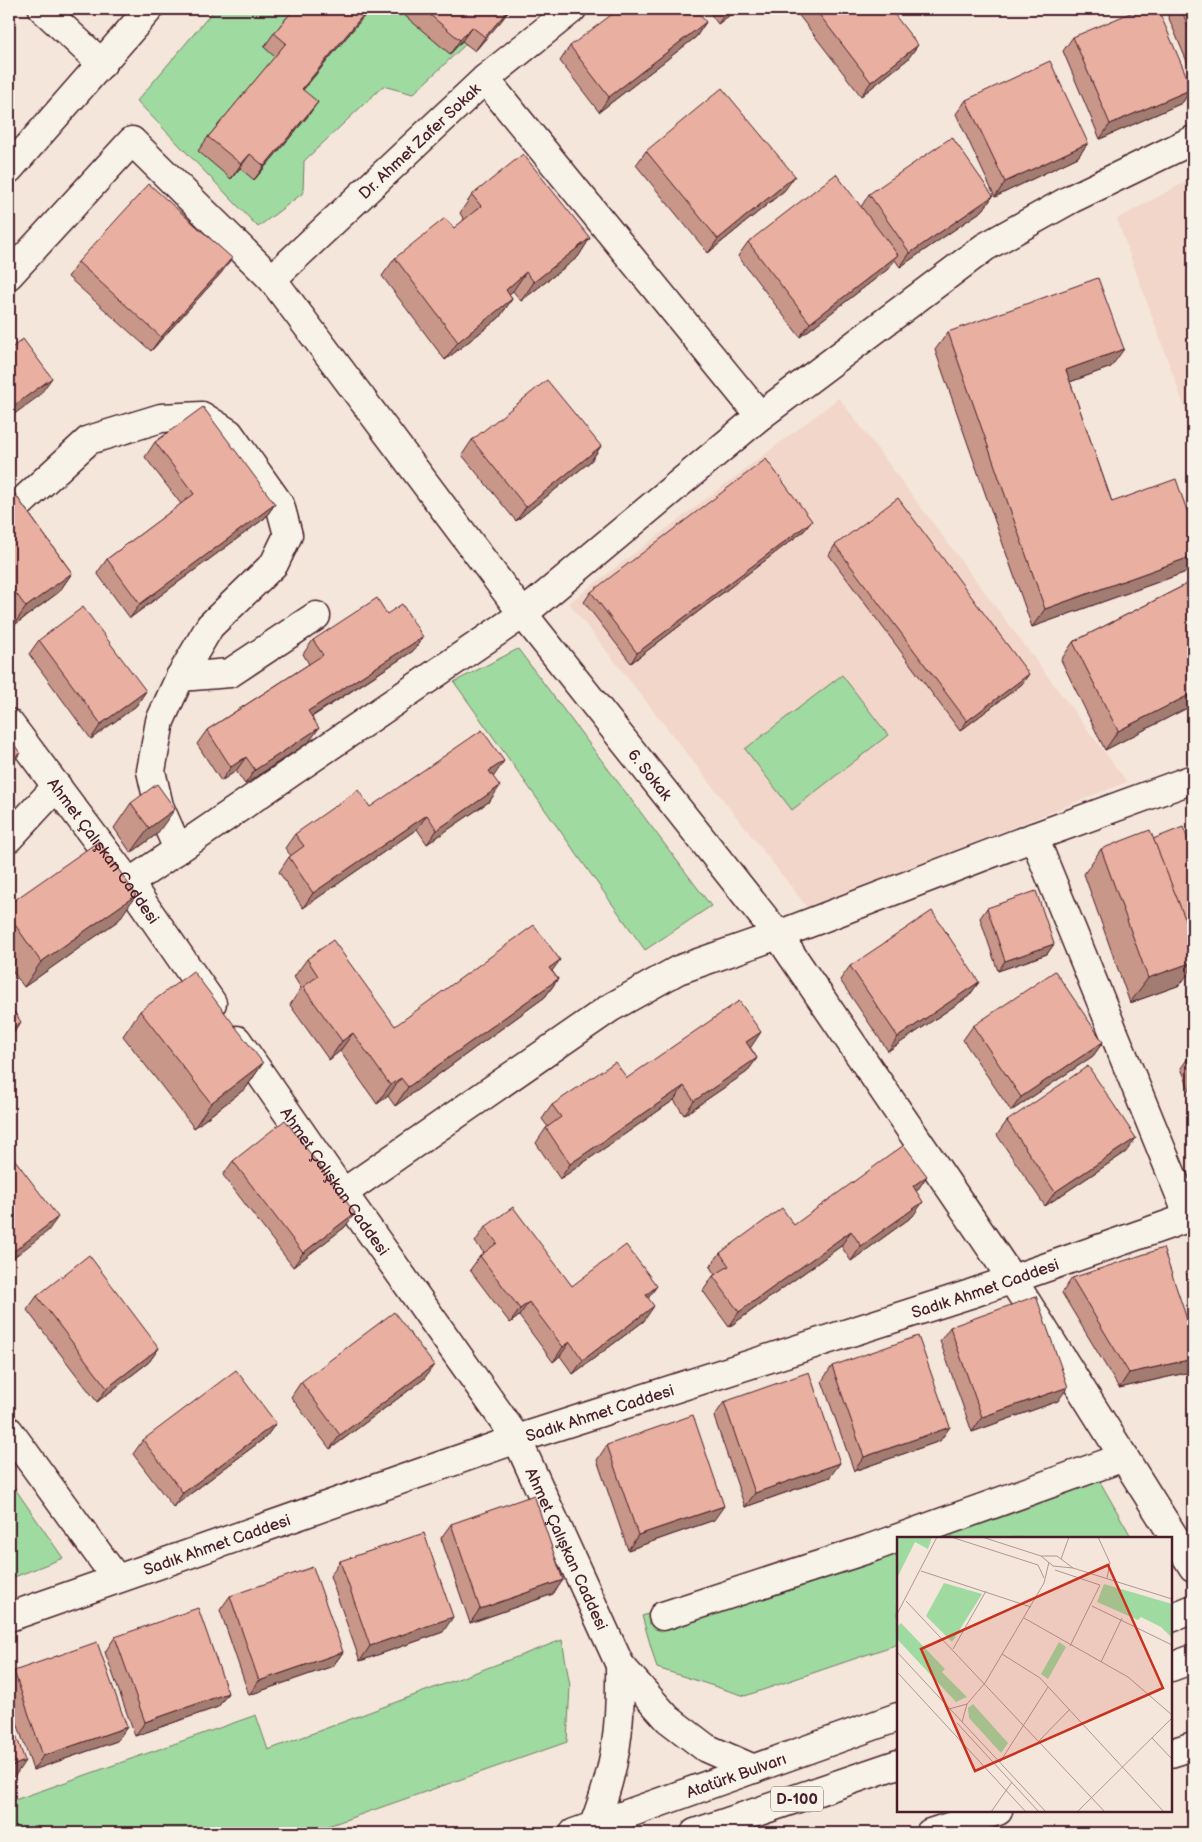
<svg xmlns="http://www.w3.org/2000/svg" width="1202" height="1842" viewBox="0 0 1202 1842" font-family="'Balsamiq Sans',sans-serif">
  <rect width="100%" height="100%" fill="#f4e6da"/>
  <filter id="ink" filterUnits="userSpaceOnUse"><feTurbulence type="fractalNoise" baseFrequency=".02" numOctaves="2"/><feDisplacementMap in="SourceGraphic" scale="10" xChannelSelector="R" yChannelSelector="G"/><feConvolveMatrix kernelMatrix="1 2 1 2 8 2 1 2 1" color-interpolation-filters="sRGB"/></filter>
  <g filter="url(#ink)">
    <g fill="#f1d6c9">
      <path d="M1193 178V430L1117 219Z"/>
      <path d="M839 398 1127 782 808 908 569 603Z"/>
    </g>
    <g fill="#9fdaa0" stroke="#747c66">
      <path d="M215 9H503L413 94 383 86 304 161 303 193 258 227 137 101Z"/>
      <path d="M518 649 711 906 645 950 454 682Z"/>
      <path d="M842 675 888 735 792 810 745 749Z"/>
      <path d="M1091 1466 1132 1538H898V1644L745 1696 657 1668 642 1616Z"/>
      <path d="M9 1480 63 1558 9 1579Z"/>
      <path d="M562 1640 570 1686 567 1742 308 1833H9V1802L256 1715 268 1750Z"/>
    </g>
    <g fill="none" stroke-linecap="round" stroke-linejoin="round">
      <defs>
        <g id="minor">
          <path d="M43 9 102 64"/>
          <path d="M485 79 760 416"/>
          <path id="s1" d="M9 275 132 141 272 279 523 614 778 935 1012 1279 1193 1567"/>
          <path id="s2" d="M272 279 485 79 572 9"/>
          <path d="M14 509 89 440 161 418 202 416 229 433 280 505 288 535 274 564 210 626 180 677 160 721 151 771 159 806 178 849"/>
          <path d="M180 677 230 673 316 616"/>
          <path id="s3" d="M9 723 129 883 212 1003"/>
          <path d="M1034 837 1189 1217"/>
          <path d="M9 838 57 786"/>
          <path d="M129 883 523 614 760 416 985 247 1071 199 1193 140"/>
          <path id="s4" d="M237 1040 343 1193 517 1439 620 1665 668 1719 706 1748 754 1769"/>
          <path d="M343 1193 610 1008 678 970 778 935 1034 837 1193 779"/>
          <path d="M9 1431 116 1578"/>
          <path d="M663 1616 868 1549 1124 1457"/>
          <path id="s5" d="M9 1617 517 1439 970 1294 1193 1216"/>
          <path d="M1171 1753 1193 1746"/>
          <path d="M593 1827C616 1768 621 1729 620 1665"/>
          <path d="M930 1833 998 1811"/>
        </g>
        <g id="major">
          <path d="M9 169 149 9"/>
          <path d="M1171 1618 1193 1609"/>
          <path d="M1171 1667 1193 1659"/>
          <path id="s6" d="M574 1833 898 1717"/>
          <path d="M695 1833 898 1764"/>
        </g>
      </defs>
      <use href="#minor" stroke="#4a1f2b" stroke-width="31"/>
      <use href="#major" stroke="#4a1f2b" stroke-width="31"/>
      <use href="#minor" stroke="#f7f3e8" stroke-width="28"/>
      <use href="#major" stroke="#f7f3e8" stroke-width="28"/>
    </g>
    <g fill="#c8978a" stroke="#4a1f2b">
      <path d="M294 9H370L303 90 308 116 254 180 240 168 231 179 198 151 208 137 275 57 264 47 274 33Z"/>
      <path d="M397 9H510L502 20 475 51 462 41 450 54Z"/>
      <path d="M707 9H738L718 24Z"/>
      <path d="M794 9H890L908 59 861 96Z"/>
      <path d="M1165 9H1193V76Z"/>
      <path d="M706 22 696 37 599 112 560 61 570 46Z"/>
      <path d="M1073 37 1192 89 1182 103 1100 139 1063 51Z"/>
      <path d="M966 100 1088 143 1078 157 995 197 956 114Z"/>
      <path d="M646 151 785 190 708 253 636 165Z"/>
      <path d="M869 194 993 196 983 210 900 267 895 260 888 269 800 337 738 256 748 242 861 207Z"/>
      <path d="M472 195 590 238 578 257 521 301 513 291 509 294 512 299 499 318 445 360 382 276 395 258 454 228 464 220 460 213Z"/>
      <path d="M78 262 222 272 151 351 68 277Z"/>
      <path d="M948 332 1111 367 1070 382 1112 502 1193 556V565L1189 571 1032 627 935 350Z"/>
      <path d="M472 440 601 446 591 461 516 521 462 455Z"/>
      <path d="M155 442 275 504 265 518 130 618 97 573 107 559 181 504 145 457Z"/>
      <path d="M9 486 72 573 59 592 13 626 9 620Z"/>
      <path d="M805 530 631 663 584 602 591 592Z"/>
      <path d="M835 545 1022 684 960 731 829 555Z"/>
      <path d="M1193 581V705L1105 750 1061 660 1073 642Z"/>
      <path d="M387 614 423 637 413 651 312 717 309 742 245 784 236 771 221 781 197 744 207 730 309 664 303 654 313 640Z"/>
      <path d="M39 640 146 691 136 706 91 739 29 654Z"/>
      <path d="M493 776 490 801 427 844 417 829 303 908 279 872 289 857 291 856 285 848 295 834 370 807 494 776Z"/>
      <path d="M131 803 157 834 131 853 114 828Z"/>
      <path d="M1153 839 1193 851V930L1189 932 1180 985 1130 1003 1084 874 1101 849Z"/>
      <path d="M9 904 119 920 24 987 9 966Z"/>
      <path d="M987 908 1054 944 1047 954 998 971 980 918Z"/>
      <path d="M307 959 395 1026 552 971 558 979 545 997 395 1106 388 1096 377 1104 340 1051 329 1060 290 1005 301 988 294 977Z"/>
      <path d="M850 966 979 982 969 996 888 1051 840 980Z"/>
      <path d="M140 1011 263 1063 246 1088 194 1128 123 1036Z"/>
      <path d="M973 1026 1103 1042 1093 1056 1011 1111 963 1040Z"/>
      <path d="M750 1047 757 1058 747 1072 684 1115 674 1100 560 1179 536 1143 546 1128 548 1127 542 1119 552 1105 627 1078 751 1047Z"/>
      <path d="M1193 1056V1099L1181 1068 1188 1058Z"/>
      <path d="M1007 1121 1126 1152 1045 1206 997 1135Z"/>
      <path d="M233 1161 345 1227 293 1267 223 1175Z"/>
      <path d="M916 1191 913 1216 851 1261 841 1246 729 1327 703 1291 713 1276 715 1275 710 1267 720 1253 794 1225 917 1191Z"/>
      <path d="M485 1227 572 1286 648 1298 644 1321 573 1374 560 1356 553 1362 519 1316 510 1323 470 1270 480 1256 484 1253 475 1242Z"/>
      <path d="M1193 1262V1295L1186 1272Z"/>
      <path d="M1072 1278 1190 1372 1119 1388 1062 1293Z"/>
      <path d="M37 1296 159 1348 149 1362 97 1402 27 1310Z"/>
      <path d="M950 1327 1058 1401 972 1432 940 1341Z"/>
      <path d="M832 1366 940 1441 854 1471 822 1381Z"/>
      <path d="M424 1379 330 1449 291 1397 301 1382Z"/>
      <path d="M724 1402 830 1477 745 1507 714 1417Z"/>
      <path d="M276 1423 266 1437 173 1507 133 1454 143 1440Z"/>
      <path d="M607 1445 714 1520 628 1550 597 1460Z"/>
      <path d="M451 1524 563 1580 553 1594 470 1623 441 1538Z"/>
      <path d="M340 1561 443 1632 360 1661 330 1576Z"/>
      <path d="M230 1596 343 1652 333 1666 249 1695 220 1610Z"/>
      <path d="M115 1637 228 1693 218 1707 135 1736 105 1652Z"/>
      <path d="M14 1671 127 1727 117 1741 33 1770 9 1699V1678Z"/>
    </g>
    <g fill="#a37b71" stroke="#4a1f2b">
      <path d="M368 9H370L292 103 302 89Z"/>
      <path d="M509 9 502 20 475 51 485 37Z"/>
      <path d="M728 9H738L718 24Z"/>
      <path d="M706 22 696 37 599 112 609 97Z"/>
      <path d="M472 27 462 41 450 54 460 40Z"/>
      <path d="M918 45 908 59 861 96 871 82Z"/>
      <path d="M1192 89 1182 103 1100 139 1110 124Z"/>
      <path d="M318 102 308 116 254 180 264 166Z"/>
      <path d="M1088 143 1078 157 995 197 1005 182Z"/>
      <path d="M250 154 240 168 231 179 241 164Z"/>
      <path d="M795 176 785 190 708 253 718 239Z"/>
      <path d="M993 196 983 210 900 267 910 253Z"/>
      <path d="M590 238 578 257 521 301 534 282Z"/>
      <path d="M898 255 888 269 800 337 810 323Z"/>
      <path d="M232 258 222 272 151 351 161 337Z"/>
      <path d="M526 272 513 291 494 308 506 290Z"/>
      <path d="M512 299 499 318 445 360 458 342Z"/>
      <path d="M1124 349 1111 367 1053 388 1066 370Z"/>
      <path d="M52 378 39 396 9 418V409Z"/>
      <path d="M601 446 591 461 516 521 526 507Z"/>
      <path d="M275 504 265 518 130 618 140 604Z"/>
      <path d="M812 521 805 530 631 663 637 653Z"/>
      <path d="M1193 556V565L1189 571 1032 627 1045 609Z"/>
      <path d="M72 573 59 592 13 626 26 607Z"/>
      <path d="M423 637 413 651 298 725 308 711Z"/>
      <path d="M1029 674 1022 684 960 731 967 721Z"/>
      <path d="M146 691 136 706 91 739 101 724Z"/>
      <path d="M1193 693V705L1105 750 1118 731Z"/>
      <path d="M319 728 309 742 245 784 255 770Z"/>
      <path d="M20 753 10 768H9V761Z"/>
      <path d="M246 757 236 771 221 781 231 767Z"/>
      <path d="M504 761 494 776 479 785 489 771Z"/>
      <path d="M500 786 490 801 427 844 437 830Z"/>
      <path d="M175 809 157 834 131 853 149 828Z"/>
      <path d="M427 815 417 829 303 908 313 893Z"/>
      <path d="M136 895 119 920 24 987 41 962Z"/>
      <path d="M1193 923V930L1166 941 1173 931Z"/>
      <path d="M1054 944 1047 954 998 971 1005 961Z"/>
      <path d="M560 960 547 978 549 968Z"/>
      <path d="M1193 962V967L1180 985 1130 1003 1148 978Z"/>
      <path d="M558 979 545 997 395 1106 408 1087Z"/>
      <path d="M979 982 969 996 888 1051 898 1037Z"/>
      <path d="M21 1022 9 1040V1031Z"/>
      <path d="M761 1032 751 1047 736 1056 746 1042Z"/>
      <path d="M353 1033 340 1051 329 1060 342 1041Z"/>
      <path d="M1103 1042 1093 1056 1011 1111 1021 1097Z"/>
      <path d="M757 1058 747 1072 684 1115 694 1101Z"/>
      <path d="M263 1063 246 1088 194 1128 211 1103Z"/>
      <path d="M401 1078 388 1096 377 1104 390 1085Z"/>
      <path d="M684 1086 674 1100 560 1179 570 1164Z"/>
      <path d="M1136 1138 1126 1152 1045 1206 1055 1192Z"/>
      <path d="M927 1176 917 1191 903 1201 913 1186Z"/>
      <path d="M923 1202 913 1216 851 1261 861 1246Z"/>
      <path d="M355 1213 345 1227 293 1267 303 1253Z"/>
      <path d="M58 1217 48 1231 9 1261V1255Z"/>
      <path d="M851 1231 841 1246 729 1327 739 1312Z"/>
      <path d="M657 1286 647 1300 646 1295Z"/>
      <path d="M529 1302 519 1316 510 1323 520 1309Z"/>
      <path d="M654 1306 644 1321 573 1374 583 1360Z"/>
      <path d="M570 1342 560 1356 553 1362 563 1347Z"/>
      <path d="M159 1348 149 1362 97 1402 107 1388Z"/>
      <path d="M1193 1359V1367L1190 1372 1119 1388 1129 1373Z"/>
      <path d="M434 1365 424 1379 330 1449 340 1435Z"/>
      <path d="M1068 1387 1058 1401 972 1432 982 1417Z"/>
      <path d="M276 1423 266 1437 173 1507 183 1493Z"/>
      <path d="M950 1427 940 1441 854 1471 864 1457Z"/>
      <path d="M840 1463 830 1477 745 1507 755 1493Z"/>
      <path d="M724 1506 714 1520 628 1550 638 1535Z"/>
      <path d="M563 1580 553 1594 470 1623 480 1609Z"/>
      <path d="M453 1617 443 1632 360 1661 370 1646Z"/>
      <path d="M343 1652 333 1666 249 1695 259 1681Z"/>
      <path d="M228 1693 218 1707 135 1736 145 1722Z"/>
      <path d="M127 1727 117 1741 33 1770 43 1756Z"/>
      <path d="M25 1761 15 1776 9 1778V1767Z"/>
    </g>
    <g fill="#e9b0a1" stroke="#4a1f2b">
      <path d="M294 9H368L302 89 318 102 264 166 250 154 241 164 208 137 286 43 274 33Z"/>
      <path d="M423 9H509L485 37 472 27 460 40Z"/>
      <path d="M619 9H695L706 22 609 97 570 46Z"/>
      <path d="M815 9H890L918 45 871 82Z"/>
      <path d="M1140 9H1158L1192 89 1110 124 1073 37Z"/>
      <path d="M1181 9H1193V38Z"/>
      <path d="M1050 61 1088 143 1005 182 966 100Z"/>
      <path d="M722 88 795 176 718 239 646 151Z"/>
      <path d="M952 137 993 196 910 253 869 194Z"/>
      <path d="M523 154 590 238 534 282 526 272 506 290 512 299 458 342 395 258 445 218 454 228 481 206 472 195Z"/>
      <path d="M836 174 898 255 810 323 748 242Z"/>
      <path d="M149 184 232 258 161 337 78 262Z"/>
      <path d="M1098 278 1124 349 1066 370 1112 502 1176 479 1193 528V556L1045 609 948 332Z"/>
      <path d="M23 339 52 378 9 409V350Z"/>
      <path d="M547 380 601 446 526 507 472 440Z"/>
      <path d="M203 407 275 504 140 604 107 559 194 494 155 442Z"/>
      <path d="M766 459 812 521 637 653 591 592Z"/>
      <path d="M9 486 72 573 26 607 9 584Z"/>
      <path d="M898 498 1029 674 967 721 835 545Z"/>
      <path d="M1193 581V693L1118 731 1073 642Z"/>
      <path d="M377 598 387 614 402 604 423 637 308 711 319 728 255 770 246 757 231 767 207 730 323 655 313 640Z"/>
      <path d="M83 607 146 691 101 724 39 640Z"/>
      <path d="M482 730 504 761 489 771 500 786 437 830 427 815 313 893 289 857 304 846 295 834 358 790 370 807Z"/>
      <path d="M9 737 20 753 9 761Z"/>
      <path d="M157 784 175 809 149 828 131 803Z"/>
      <path d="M1183 827 1193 851V923L1187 926 1153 839Z"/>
      <path d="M1150 830 1184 916 1193 946V962L1148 978 1101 849Z"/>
      <path d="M99 841 136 895 41 962 9 916V904Z"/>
      <path d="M1036 891 1054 944 1005 961 987 908Z"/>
      <path d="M932 911 979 982 898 1037 850 966Z"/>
      <path d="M534 925 560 960 549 968 558 979 408 1087 401 1078 390 1085 353 1033 342 1041 303 987 318 976 307 959 333 940 395 1026Z"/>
      <path d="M193 971 263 1063 211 1103 140 1011Z"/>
      <path d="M1055 971 1103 1042 1021 1097 973 1026Z"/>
      <path d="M739 1001 761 1032 746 1042 757 1058 694 1101 684 1086 570 1164 546 1128 561 1117 552 1105 615 1062 627 1078Z"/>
      <path d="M9 1004 21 1022 9 1031Z"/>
      <path d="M1193 1056V1071L1188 1058Z"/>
      <path d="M1088 1066 1136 1138 1055 1192 1007 1121Z"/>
      <path d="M285 1120 355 1213 303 1253 233 1161Z"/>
      <path d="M904 1145 927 1176 913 1186 923 1202 861 1246 851 1231 739 1312 713 1276 729 1266 720 1253 782 1208 794 1225Z"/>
      <path d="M9 1152 58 1217 9 1255Z"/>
      <path d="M513 1207 572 1286 626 1245 657 1286 646 1295 654 1306 583 1360 570 1342 563 1347 529 1302 520 1309 480 1256 497 1243 485 1227Z"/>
      <path d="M1163 1248 1193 1337V1359L1129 1373 1072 1278Z"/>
      <path d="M89 1255 159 1348 107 1388 37 1296Z"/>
      <path d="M1036 1296 1068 1387 982 1417 950 1327Z"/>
      <path d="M394 1312 434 1365 340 1435 301 1382Z"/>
      <path d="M918 1336 950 1427 864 1457 832 1366Z"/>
      <path d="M236 1370 276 1423 183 1493 143 1440Z"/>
      <path d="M809 1372 840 1463 755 1493 724 1402Z"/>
      <path d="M693 1415 724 1506 638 1535 607 1445Z"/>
      <path d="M534 1495 563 1580 480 1609 451 1524Z"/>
      <path d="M424 1533 453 1617 370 1646 340 1561Z"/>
      <path d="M313 1567 343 1652 259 1681 230 1596Z"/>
      <path d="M198 1608 228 1693 145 1722 115 1637Z"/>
      <path d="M97 1642 127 1727 43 1756 14 1671Z"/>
      <path d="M9 1714 25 1761 9 1767Z"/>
    </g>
  </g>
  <g text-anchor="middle" stroke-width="4" stroke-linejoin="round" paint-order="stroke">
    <rect fill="#f7f3e8" stroke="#7e5f64" stroke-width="1" x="771" y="1786.5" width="52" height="25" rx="4"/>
    <g font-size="15" font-weight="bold" fill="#4a1f2b">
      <text x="797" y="1804">D-100</text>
    </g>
    <g font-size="16" fill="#4a1f2b" stroke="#f7f3e8">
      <text dy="6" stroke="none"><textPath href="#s2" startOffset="202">Dr. Ahmet Zafer Sokak</textPath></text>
      <text dy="6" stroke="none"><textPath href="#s1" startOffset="1002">6. Sokak</textPath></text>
      <text dy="6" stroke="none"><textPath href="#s3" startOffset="159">Ahmet Çalışkan Caddesi</textPath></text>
      <text dy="6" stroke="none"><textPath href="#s4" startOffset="172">Ahmet Çalışkan Caddesi</textPath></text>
      <text dy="6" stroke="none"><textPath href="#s5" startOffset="1030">Sadık Ahmet Caddesi</textPath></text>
      <text dy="6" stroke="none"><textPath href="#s5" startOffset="625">Sadık Ahmet Caddesi</textPath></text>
      <text dy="6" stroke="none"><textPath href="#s5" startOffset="220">Sadık Ahmet Caddesi</textPath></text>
      <text dy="6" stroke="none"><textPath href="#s4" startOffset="608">Ahmet Çalışkan Caddesi</textPath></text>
      <text dy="6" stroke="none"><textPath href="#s6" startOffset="172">Atatürk Bulvarı</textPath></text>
    </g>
  </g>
  <g transform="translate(897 1537)">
    <rect width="275" height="275" fill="#f4e6da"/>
    <path d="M0 0H35L31 12 18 5 0 41ZM47 46 85 57 55 105 29 79ZM207 47 275 67V101L264 90 244 80 241 83 200 65ZM4 86 48 132 45 135 70 160 59 165 0 102V90ZM162 105 169 110 151 142 144 137ZM76 167 111 206 104 216 72 181 71 171Z" fill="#9fdaa0"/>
    <path fill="none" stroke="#b09694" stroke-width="1" d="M54 0 141 28 147 41M85 0 144 19H160L176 31M201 0 213 26 210 41M144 19 156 29 176 31 275 62M164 22 172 0M158 33 203 48 173 109M24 34 134 70M9 64 208 275M195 69 275 108M0 77 40 0M127 81 231 140 275 178M56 112 89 54M0 115 149 275M105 117 143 141 267 275M204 125 225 81M0 135 129 275M52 172 70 167M65 185 70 167 88 146 147 46 152 25M60 186 142 275M255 201 275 222M141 205 173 172M103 225 151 150M94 275 115 245M180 275 275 181"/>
    <path fill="#c8321e" fill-opacity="0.15" stroke="#c8321e" stroke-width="2.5" d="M211 28 266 151 78 234 24 112Z"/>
    <rect width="275" height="275" fill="none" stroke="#4a1f2b" stroke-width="2.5"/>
  </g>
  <rect width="1202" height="1842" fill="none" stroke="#f7f3e8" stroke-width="30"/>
  <rect x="15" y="15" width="1172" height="1812" fill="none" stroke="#4a1f2b" stroke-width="2" filter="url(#ink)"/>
</svg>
